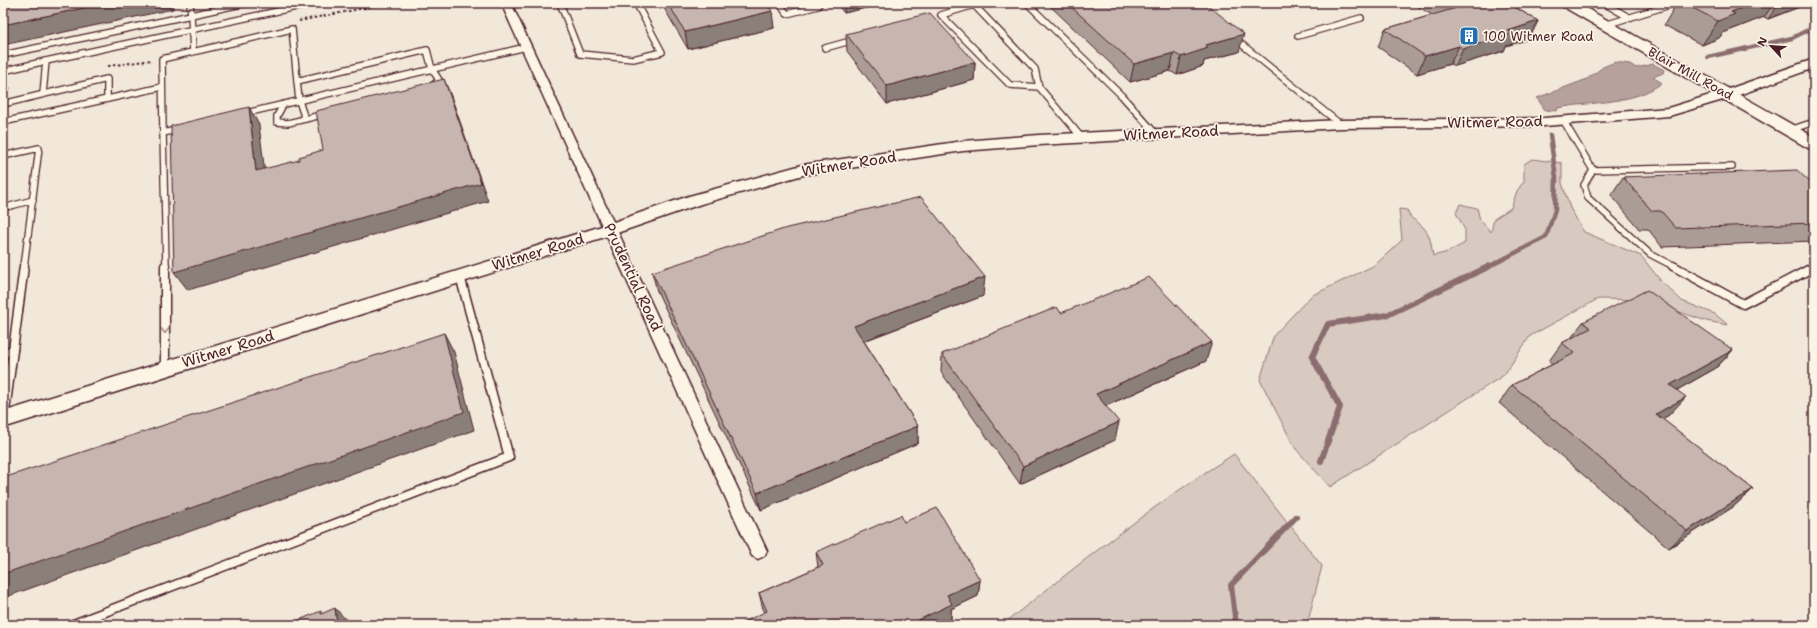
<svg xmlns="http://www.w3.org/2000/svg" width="1817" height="628" viewBox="0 0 1817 628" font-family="'Shantell Sans',sans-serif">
  <rect width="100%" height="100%" fill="#f1e8da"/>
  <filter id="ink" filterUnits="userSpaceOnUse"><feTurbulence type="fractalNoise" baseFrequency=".025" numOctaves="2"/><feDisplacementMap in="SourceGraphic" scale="8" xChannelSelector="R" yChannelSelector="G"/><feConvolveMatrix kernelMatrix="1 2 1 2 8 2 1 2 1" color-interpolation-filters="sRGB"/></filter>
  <g filter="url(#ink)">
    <g fill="#d8cac0" stroke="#917476">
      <path d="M1532 159 1562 163V183L1570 208 1584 232 1641 256 1661 281 1682 301 1715 314 1728 325 1706 321 1645 300 1598 299 1530 336 1504 375 1330 487 1295 448 1260 380 1274 335 1311 296 1375 265 1402 240 1399 209 1407 210C1411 221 1414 218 1422 226 1431 234 1431 245 1433 256L1448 252 1465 243V230L1456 213 1460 204 1477 208 1480 220 1491 232 1494 219 1511 208 1517 191 1524 181V164Z"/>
      <path d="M1234 454 1322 566 1307 625H1002C1077 566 1152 505 1234 454Z"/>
    </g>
    <path fill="#b6a19c" stroke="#8b6d6f" d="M1615 62 1630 64 1636 68 1653 64 1664 70 1663 73 1653 77 1662 83C1632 105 1593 101 1558 108L1557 111 1545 110 1537 98 1587 79 1603 67Z"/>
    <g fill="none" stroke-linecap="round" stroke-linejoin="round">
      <g stroke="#8b6d6f" stroke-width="4.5">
        <path d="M1708 57 1792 38 1814 27"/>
        <path d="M1488 267 1546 237 1555 210 1556 178 1550 135"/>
      </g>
      <g stroke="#8b6d6f" stroke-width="6">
        <path d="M1321 461 1340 407 1312 357 1328 324 1387 315 1490 266"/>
        <path d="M1236 625 1231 585 1296 517"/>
      </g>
      <defs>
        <g id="service-far1">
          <path d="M560 3 580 54 633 59 662 52 636 3"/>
          <path d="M779 3 787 14 818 6 816 3"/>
          <path d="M1027 3 1122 96 1156 134"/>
          <path d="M1604 3 1630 18"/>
          <path d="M974 5 1035 69 1039 87 1010 85 941 15Z"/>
          <path d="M1576 8 1592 3"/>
          <path d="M1605 25 1676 3"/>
          <path d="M1298 36 1361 18"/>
          <path d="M1234 38 1340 124"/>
          <path d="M825 48 854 40"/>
          <path d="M193 51 191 15 246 3"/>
          <path d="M3 55 191 15 190 3"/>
          <path d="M46 61 301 6 300 3"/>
          <path d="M3 71 46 61 43 94"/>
          <path d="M297 81 427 50 432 69 439 80 432 86"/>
          <path d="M1039 87 1082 138"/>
          <path d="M3 104 107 79V99"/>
          <path d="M283 105 277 116V122L288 123 305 119"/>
          <path d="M242 114 526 47"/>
          <path d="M1563 120 1593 170 1584 185 1588 198 1650 254 1675 267"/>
          <path d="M3 122 162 87"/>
          <path d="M180 129 163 133 162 59 292 29 299 101 305 119 325 114"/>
          <path d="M1790 130 1814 122"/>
          <path d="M163 133 166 267"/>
          <path d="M3 156 39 148 24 267"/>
          <path d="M1593 170 1732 167"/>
          <path d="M3 208 33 200"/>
        </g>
        <g id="service">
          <path d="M1673 266 1743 304 1814 267"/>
          <path d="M3 353 13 350"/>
          <path d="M165 369V266"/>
          <path d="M4 419 24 266"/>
          <path d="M71 625 509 457 460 276"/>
        </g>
        <path id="minor" d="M501 3H511L767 551 764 556 758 559 752 556Z"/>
        <path id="tertiary" d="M1814 59V68L1733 97 1669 116 1544 126 1340 128 1039 145 963 151 803 175 701 204 617 233 3 428V412L605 225 689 196 802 165 963 141 1039 135 1340 120 1544 118 1668 108 1723 91Z"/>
        <path id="secondary" d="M1560 3H1577L1814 137V149L1808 148 1562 6Z"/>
      </defs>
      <use href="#service-far1" stroke="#4a1f2b" stroke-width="8"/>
      <use href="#service" stroke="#4a1f2b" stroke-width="11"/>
      <use href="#minor" stroke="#4a1f2b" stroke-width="3"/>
      <use href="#tertiary" stroke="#4a1f2b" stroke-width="3"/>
      <use href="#secondary" stroke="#4a1f2b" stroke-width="3"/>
      <g stroke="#4a1f2b" stroke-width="2" stroke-dasharray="2.5 2.5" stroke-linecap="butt">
        <path d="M299 21 389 3"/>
        <path d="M108 66 152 60"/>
        <path d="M3 90 11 88"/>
      </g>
      <use href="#service-far1" stroke="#fcf5e5" stroke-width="5.5"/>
      <use href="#service" stroke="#fcf5e5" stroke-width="8"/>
      <use href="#minor" fill="#fcf5e5" fill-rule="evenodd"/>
      <use href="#tertiary" fill="#fcf5e5" fill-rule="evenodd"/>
      <use href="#secondary" fill="#fcf5e5" fill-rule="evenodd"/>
    </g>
    <g fill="#ab9d96" stroke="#4a1f2b">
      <path d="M661 3H767L774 28 688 49Z"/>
      <path d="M836 3H887L844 13Z"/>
      <path d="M1047 3H1205L1239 52 1204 61 1203 66 1177 75 1170 71 1130 82Z"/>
      <path d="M1412 3H1508L1538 21 1529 39 1506 46 1504 51 1455 66 1450 64 1417 74 1378 47 1385 29 1432 15Z"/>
      <path d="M1677 3H1808L1807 4 1768 19 1764 17 1723 33 1719 38 1702 45 1664 25Z"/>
      <path d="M846 34 975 62 974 80 887 104 847 51Z"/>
      <path d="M1623 177 1814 186V241L1662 247 1648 229H1639L1611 195Z"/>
      <path d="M652 272 983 296 864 341 918 426V443L761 510 657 291Z"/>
      <path d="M1061 313 1206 361 1106 406 1115 440 1020 484 941 372 942 354Z"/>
      <path d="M1583 322 1733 350 1716 368 1677 390 1669 415 1662 419 1753 489 1733 507 1669 548 1499 403 1512 385 1553 364 1549 361 1562 343 1571 338Z"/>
      <path d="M904 522 980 580 978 596 951 609V620L765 613 763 609 759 593 818 567 816 552Z"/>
    </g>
    <g fill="#8b7f7a" stroke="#4a1f2b">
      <path d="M107 3H173V9L3 45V25Z"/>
      <path d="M844 3H887L844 13Z"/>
      <path d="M1755 3H1774L1764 17 1723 33 1719 38 1702 45 1718 21 1731 12Z"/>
      <path d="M1780 3H1808L1807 4 1768 19Z"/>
      <path d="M772 11 774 28 688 49 685 32Z"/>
      <path d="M1538 21 1529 39 1506 46 1504 51 1455 66 1463 49 1508 31Z"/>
      <path d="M1244 34 1239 52 1204 61 1203 66 1177 75 1181 57 1206 45Z"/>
      <path d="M1459 46 1450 64 1417 74 1425 56Z"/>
      <path d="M1174 53 1170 71 1130 82 1134 64Z"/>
      <path d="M975 62 974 80 887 104V86Z"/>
      <path d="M444 79 451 96 488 201 188 290 174 272Z"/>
      <path d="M249 107 259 125 267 190 256 171Z"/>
      <path d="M985 277 983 296 855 344 854 326Z"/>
      <path d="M444 333 454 352 474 430 3 598V574Z"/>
      <path d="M1212 342 1206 361 1092 412 1096 394Z"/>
      <path d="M1733 350 1716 368 1654 403 1670 385Z"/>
      <path d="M1686 397 1669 415 1640 432 1656 414Z"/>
      <path d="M1119 422 1115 440 1020 484 1023 466Z"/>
      <path d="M918 426V443L761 510 757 493Z"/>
      <path d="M1753 489 1733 507 1669 548 1687 531Z"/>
      <path d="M980 580 978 596 951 609V620L940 625H908L947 595Z"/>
      <path d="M335 608 350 624V625H337Z"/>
    </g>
    <g fill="#c7b6af" stroke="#4a1f2b">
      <path d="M3 3H107L3 25Z"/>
      <path d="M668 3H767L772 11 685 32Z"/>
      <path d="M1067 3H1205L1244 34 1206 45 1208 48 1181 57 1174 53 1134 64Z"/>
      <path d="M1447 3H1508L1538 21 1508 31 1513 33 1463 49 1459 46 1425 56 1385 29 1456 8Z"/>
      <path d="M1683 3H1755L1731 12 1735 14 1718 21Z"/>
      <path d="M930 13 975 62 887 86 846 34Z"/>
      <path d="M444 79 481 183 174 272 171 126 249 107 256 171 299 160V157L323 150 316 111Z"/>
      <path d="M1797 170 1814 186V223L1676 228 1661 211H1652L1623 177Z"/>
      <path d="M921 197 985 277 854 326 918 426 757 493 652 272 787 228Z"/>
      <path d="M1149 277 1212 342 1096 394 1119 422 1023 466 942 354 1057 307 1061 313Z"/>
      <path d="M1647 290 1733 350 1670 385 1686 397 1656 414 1753 489 1687 531 1512 385 1575 353 1562 343 1591 328 1583 322Z"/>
      <path d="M444 333 464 412 3 574V478Z"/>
      <path d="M937 508 980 580 947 595 952 604 908 625H737L767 611 759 593 823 565 816 552 901 515 904 522Z"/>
      <path d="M335 608 337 625H287L321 611V614Z"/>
    </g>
    <defs><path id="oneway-chevron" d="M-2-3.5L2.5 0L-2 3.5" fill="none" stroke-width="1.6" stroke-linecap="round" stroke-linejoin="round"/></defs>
    <use stroke="#a38a88" href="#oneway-chevron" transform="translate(165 331) rotate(91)"/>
  </g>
  <defs>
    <symbol id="building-square" viewBox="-11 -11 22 22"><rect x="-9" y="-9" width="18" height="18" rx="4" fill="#1f6fb2" stroke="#fcf5e5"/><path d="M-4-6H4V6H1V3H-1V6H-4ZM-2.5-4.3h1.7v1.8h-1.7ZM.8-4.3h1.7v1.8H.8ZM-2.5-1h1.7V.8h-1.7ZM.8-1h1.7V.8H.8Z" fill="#fff"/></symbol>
  </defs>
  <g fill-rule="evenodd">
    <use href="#building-square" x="1458" y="25" width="22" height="22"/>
  </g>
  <g text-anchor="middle" stroke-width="3.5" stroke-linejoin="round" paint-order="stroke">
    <g font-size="13" fill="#4a1f2b" stroke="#fcf5e5" text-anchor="start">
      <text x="1483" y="41">100 Witmer Road</text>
    </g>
    <g font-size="13" fill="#4a1f2b" stroke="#fcf5e5">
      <text transform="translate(1691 73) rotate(29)" y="5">Blair Mill Road</text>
    </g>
    <g font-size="15" fill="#4a1f2b" stroke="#fcf5e5">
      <text transform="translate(1495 122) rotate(-1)" y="5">Witmer Road</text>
      <text transform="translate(1171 133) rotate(-3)" y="5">Witmer Road</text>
      <text transform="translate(849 164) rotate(-9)" y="5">Witmer Road</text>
      <text transform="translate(538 252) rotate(-17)" y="5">Witmer Road</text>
      <text transform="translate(633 277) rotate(65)" y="5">Prudential Road</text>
      <text transform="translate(228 349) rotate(-17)" y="5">Witmer Road</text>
    </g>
  </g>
  <rect width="1817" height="628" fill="none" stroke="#fcf5e5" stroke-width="16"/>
  <rect x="8" y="8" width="1801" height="612" fill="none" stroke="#4a1f2b" stroke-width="1.5" filter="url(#ink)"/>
  <g transform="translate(1771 46) rotate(296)" stroke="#fcf5e5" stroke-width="3" paint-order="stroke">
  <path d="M0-3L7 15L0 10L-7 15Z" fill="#4a1f2b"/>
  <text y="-6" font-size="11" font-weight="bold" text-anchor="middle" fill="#4a1f2b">N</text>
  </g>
</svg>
